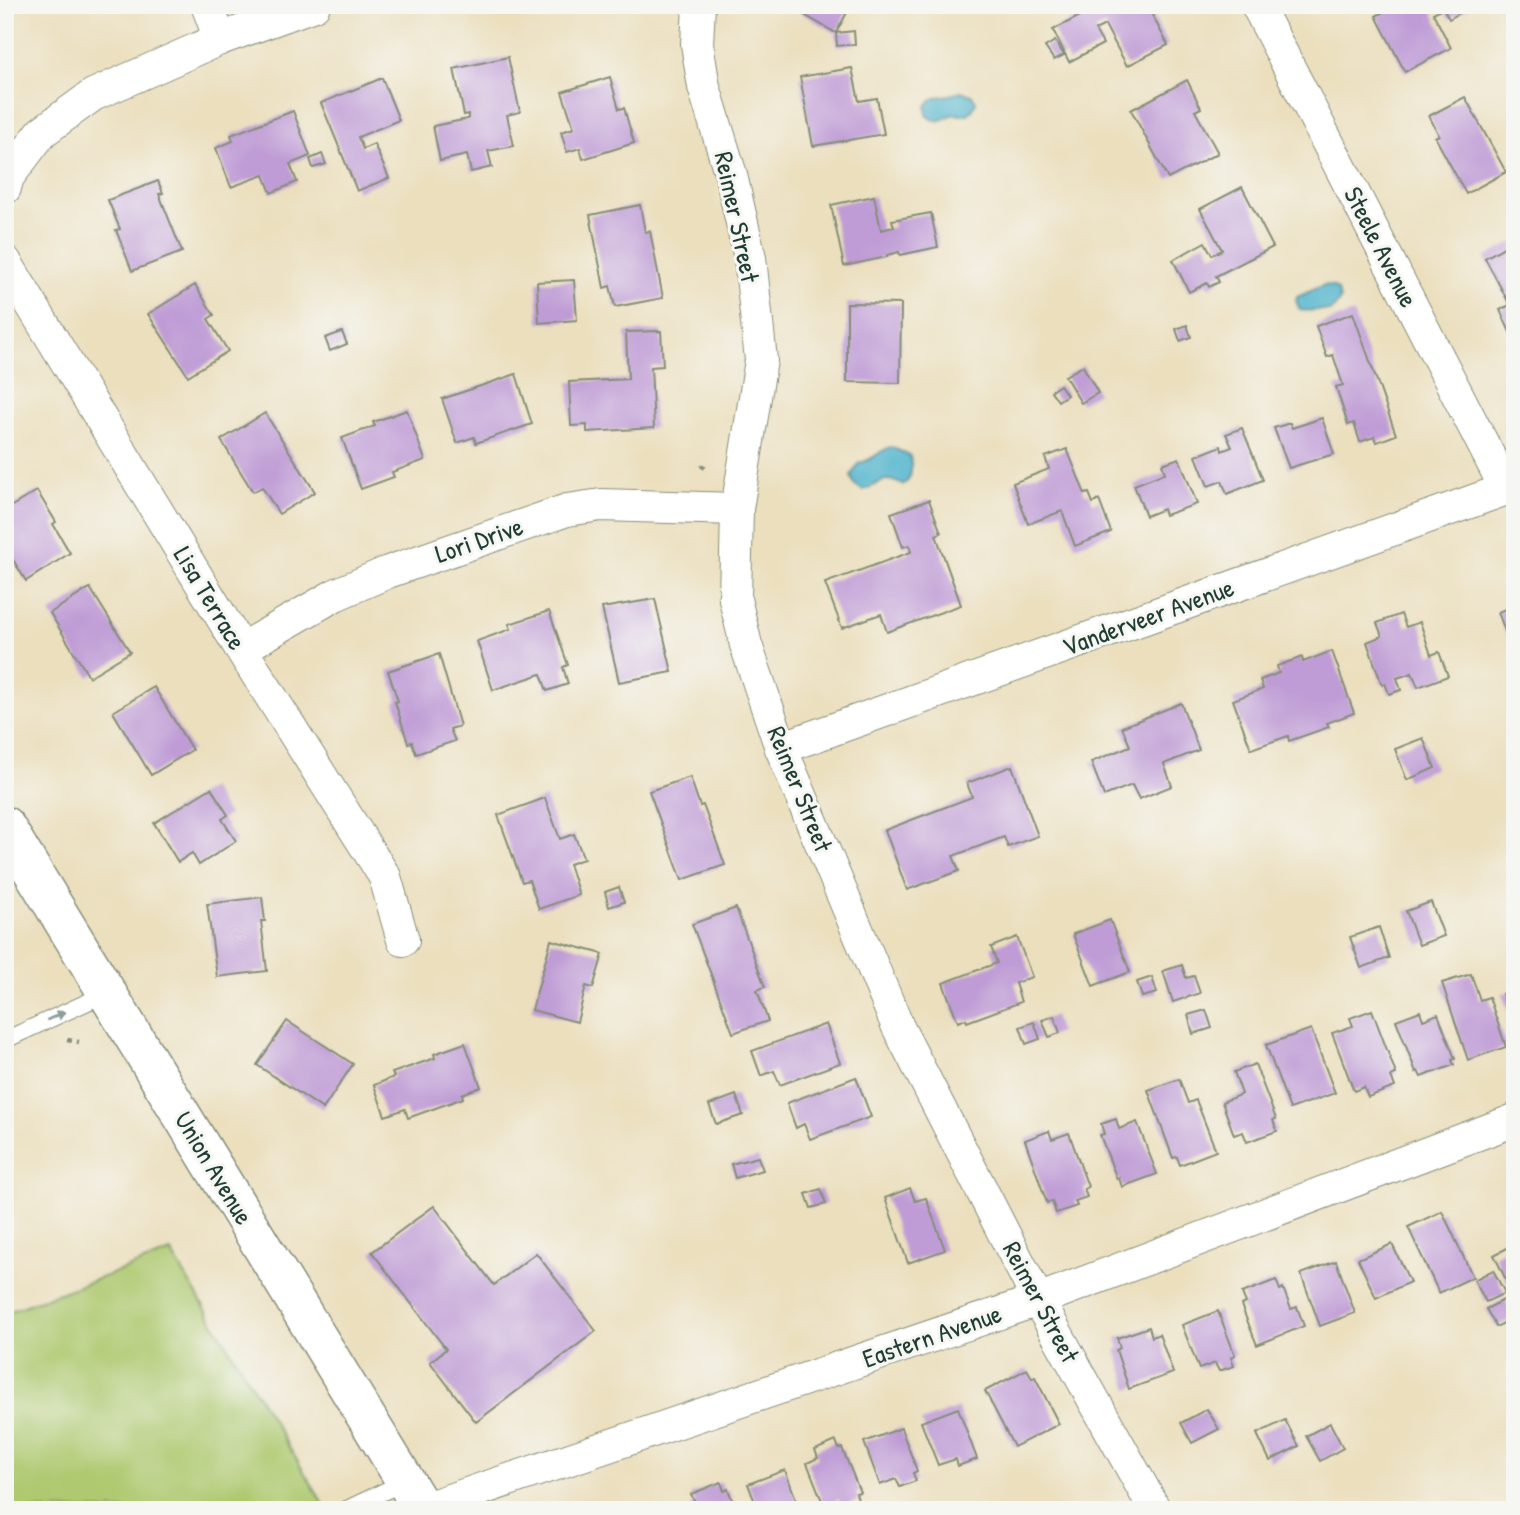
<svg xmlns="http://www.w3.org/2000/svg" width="1520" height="1515" viewBox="0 0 1520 1515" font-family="'Patrick Hand',sans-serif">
  <rect width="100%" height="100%" fill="#f6f6f2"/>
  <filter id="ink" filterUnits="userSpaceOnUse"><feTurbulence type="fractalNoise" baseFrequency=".0143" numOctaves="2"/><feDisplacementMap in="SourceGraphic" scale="14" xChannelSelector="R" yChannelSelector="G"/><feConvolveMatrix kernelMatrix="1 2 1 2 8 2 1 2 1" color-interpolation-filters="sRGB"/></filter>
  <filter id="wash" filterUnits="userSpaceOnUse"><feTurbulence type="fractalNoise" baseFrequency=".00686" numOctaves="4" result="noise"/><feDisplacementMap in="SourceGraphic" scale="28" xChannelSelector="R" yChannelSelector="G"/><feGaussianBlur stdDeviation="1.57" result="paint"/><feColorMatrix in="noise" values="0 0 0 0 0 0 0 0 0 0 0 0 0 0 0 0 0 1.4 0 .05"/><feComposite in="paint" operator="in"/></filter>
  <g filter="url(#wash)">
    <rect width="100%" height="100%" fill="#ebdfbe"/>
    <path fill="#aec96f" stroke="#668352" stroke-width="2" d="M171 1252 327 1510H5V1313Z"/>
    <g fill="#4db2cc" stroke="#367880" stroke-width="2">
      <path d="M961 91 972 95 976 101C973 114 966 117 953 114 942 120 937 124 927 115L926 106C935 92 948 99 961 91Z"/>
      <path d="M1324 285 1332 286 1338 290 1340 300 1334 308 1329 311C1318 308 1310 312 1300 310L1296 301 1297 297Z"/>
      <path d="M890 447 910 455C911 466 914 478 903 485 879 473 883 486 862 490L854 484 851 476 859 463C872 461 878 452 890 447Z"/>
    </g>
    <g id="blocks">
      <g fill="#bf9cd6">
        <path d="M805 5H851L836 33 801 13Z"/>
        <path d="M1101 5H1147L1168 45 1127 66 1105 25 1095 30 1103 44 1069 62 1053 30Z"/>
        <path d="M1396 5H1474L1449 19 1443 8 1433 13 1451 48 1405 72 1376 16Z"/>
        <path d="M854 31 855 44 837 46 836 33Z"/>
        <path d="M1055 41 1064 55 1054 60 1045 47Z"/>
        <path d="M508 57 520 112 507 115 514 146 488 151 492 167 471 172 467 155 440 161 433 126 468 119V114L464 115 454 69Z"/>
        <path d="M852 68 859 101 877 98 884 134 813 146 800 77Z"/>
        <path d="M610 77 619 109 624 108 634 143 583 159 580 148 567 152 561 132 574 128 562 92Z"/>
        <path d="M382 78 399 120 358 137 363 149 374 144 389 178 357 191 321 103Z"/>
        <path d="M1187 80 1201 108 1195 111 1218 153 1168 179 1131 110Z"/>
        <path d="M1465 97 1506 172 1466 194 1435 137 1439 135 1429 116Z"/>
        <path d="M293 111 310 156 290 164 297 182 271 193 264 175 231 187 216 148 233 141 231 135Z"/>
        <path d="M322 154 326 164 313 168 310 159Z"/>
        <path d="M158 181 163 193 159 194 182 252 132 271 116 230 120 229 108 200Z"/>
        <path d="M1242 187 1273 247 1216 276 1219 282 1209 287 1207 283 1189 292 1173 260 1205 242 1212 255 1222 250 1200 209Z"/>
        <path d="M874 196 881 230 894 227 892 220 931 213 938 247 900 255 899 252 887 255V257L844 266 831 205Z"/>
        <path d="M640 205 645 232 650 231 663 298 615 307 610 286 604 288 590 215Z"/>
        <path d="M1513 242 1515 246V343L1500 310 1510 305 1485 258Z"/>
        <path d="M574 280 577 320 539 323 537 282Z"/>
        <path d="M195 285 214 315 208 319 228 351 188 376 148 314Z"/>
        <path d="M847 303 901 304 900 383 847 382Z"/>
        <path d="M1353 313 1396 435 1377 442 1374 437 1360 442 1354 423 1348 425 1336 387 1343 385 1333 355 1327 357 1316 326Z"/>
        <path d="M1187 325 1191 337 1180 341 1176 329Z"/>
        <path d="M661 331 663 366 651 367 654 428 587 432V425L571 426 569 382 628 379 626 332Z"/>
        <path d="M342 332 347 344 330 351 325 338Z"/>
        <path d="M1083 366 1098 393 1081 403 1065 376Z"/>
        <path d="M516 374 532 424 476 443 474 437 457 443 442 399Z"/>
        <path d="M1060 385 1067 395 1058 401 1051 391Z"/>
        <path d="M407 410 425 460 392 472 394 477 361 489 342 438 375 426 373 422Z"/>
        <path d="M265 413 315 492 279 514 262 487 253 492 221 440Z"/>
        <path d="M1322 418 1334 454 1289 468 1274 428 1290 423 1292 428Z"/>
        <path d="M1242 428 1263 480 1227 494 1222 481 1208 486 1196 456 1221 446 1222 451 1232 447 1226 434Z"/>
        <path d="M1067 449 1085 494 1089 493 1093 503 1099 500 1111 532 1075 546 1062 511 1028 524 1013 483 1049 469 1045 457Z"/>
        <path d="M1179 458 1197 504 1165 515 1163 509 1146 516 1134 485 1165 473 1162 464Z"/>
        <path d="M37 491 56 522 53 524 70 553 26 581 7 550 10 548 5 541V510Z"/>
        <path d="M929 500 941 533 936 535 961 605 887 632 881 614 842 628 825 583 911 552 909 545 903 547 891 513Z"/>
        <path d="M90 588 130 652 89 677 50 613Z"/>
        <path d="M655 599 672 672 619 682 602 608Z"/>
        <path d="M1515 605V649L1512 650 1498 612Z"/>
        <path d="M549 611 568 665 563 667 568 684 547 691 541 674 493 690 477 641 511 629 509 624Z"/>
        <path d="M1401 614 1406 627 1420 622 1431 655 1439 652 1448 676 1418 687 1412 673 1397 678 1401 690 1389 694 1385 683 1382 685 1367 642 1382 636 1377 623Z"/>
        <path d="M1332 651 1354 713 1327 723 1329 727 1289 741 1288 736 1251 749 1233 700 1263 689 1260 680 1279 673 1277 666 1302 657 1303 662Z"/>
        <path d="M439 654 460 726 450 729 455 741 416 754 412 742 408 743 395 702 398 701 388 671Z"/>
        <path d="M154 687 192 750 151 775 113 712Z"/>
        <path d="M1181 703 1199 750 1164 764 1172 786 1139 799 1132 785 1104 796 1091 762 1130 746 1122 727Z"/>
        <path d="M1423 738 1435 768 1407 780 1395 749Z"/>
        <path d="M1012 766 1038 836 1008 847 1004 837 953 856 959 871 907 890 885 830 972 797 967 783Z"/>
        <path d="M690 777 700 806 703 805 725 865 682 880 649 791Z"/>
        <path d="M211 788 228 815 222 819 236 841 199 865 192 853 178 862 154 823Z"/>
        <path d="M545 798 560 839 574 834 584 859 569 864 579 895 539 909 529 880 522 882 498 815Z"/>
        <path d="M619 887 624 902 609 907 605 892Z"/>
        <path d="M262 897 265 921H261L267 971 217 977 207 904Z"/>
        <path d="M1431 902 1444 936 1419 945 1406 911Z"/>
        <path d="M736 908 765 987 757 990 768 1021 733 1033 692 924Z"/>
        <path d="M1110 920 1130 972 1093 986 1073 934Z"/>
        <path d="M1379 927 1389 958 1361 968 1350 937Z"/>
        <path d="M1017 937 1032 977 1015 983 1021 1002 967 1022 966 1019 958 1022 943 983 997 963 991 947Z"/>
        <path d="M551 940 603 954 593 988 586 986 577 1022 532 1010Z"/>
        <path d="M1182 965 1186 978 1194 976 1200 993 1173 1002 1163 971Z"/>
        <path d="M1471 974 1480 1000 1489 997 1506 1047 1468 1060 1442 983Z"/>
        <path d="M1152 977 1157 993 1142 997 1137 982Z"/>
        <path d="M1515 990V1027H1514L1502 994Z"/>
        <path d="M1206 1010 1212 1028 1193 1034 1188 1015Z"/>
        <path d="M1372 1010 1396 1074 1391 1076 1395 1087 1368 1097 1364 1087 1354 1091 1332 1033 1353 1026 1350 1018Z"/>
        <path d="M1420 1011 1423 1020 1438 1014 1455 1059 1452 1060 1454 1065 1421 1077 1418 1071 1416 1072 1396 1020Z"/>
        <path d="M1054 1016 1060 1033 1049 1037 1042 1020Z"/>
        <path d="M287 1021 353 1064 323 1109 257 1065Z"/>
        <path d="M1034 1022 1040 1039 1026 1044 1020 1027Z"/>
        <path d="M826 1024 840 1063 780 1085 774 1071 761 1076 752 1051Z"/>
        <path d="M1311 1029 1335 1093 1290 1109 1266 1045Z"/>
        <path d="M465 1043 481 1087 462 1094 463 1098 408 1118 405 1109 385 1116 374 1085 394 1077 392 1073 435 1058 434 1054Z"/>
        <path d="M1255 1064 1276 1119 1273 1120 1277 1131 1247 1142 1243 1132 1234 1135 1222 1102 1242 1094 1234 1072Z"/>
        <path d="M856 1077 871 1117 810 1139 804 1124 796 1128 787 1103Z"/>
        <path d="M1179 1079 1188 1103 1196 1100 1216 1151 1180 1165 1177 1157 1173 1158 1148 1090Z"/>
        <path d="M736 1095 743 1115 716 1124 709 1105Z"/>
        <path d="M1116 1119 1119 1129 1137 1122 1157 1174 1122 1187 1119 1178 1117 1179 1100 1135 1104 1134 1101 1124Z"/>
        <path d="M1049 1131 1052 1139 1069 1133 1088 1187 1084 1189 1087 1197 1075 1201 1077 1206 1056 1213 1052 1201 1047 1203 1025 1140Z"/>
        <path d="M758 1157 763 1170 735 1178 731 1164Z"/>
        <path d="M910 1188 915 1201 926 1198 945 1250 908 1263 885 1198Z"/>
        <path d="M821 1189 826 1204 811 1208 806 1194Z"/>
        <path d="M434 1206 494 1285 536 1253 596 1331 476 1422 430 1362 446 1349 372 1252Z"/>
        <path d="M1442 1211 1473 1277 1439 1293 1408 1227Z"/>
        <path d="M1392 1244 1410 1282 1376 1298 1358 1259Z"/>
        <path d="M1515 1244V1281L1508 1284 1494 1255Z"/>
        <path d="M1336 1261 1355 1313 1320 1326 1301 1274Z"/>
        <path d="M1493 1270 1505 1293 1486 1302 1474 1280Z"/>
        <path d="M1276 1280 1280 1290 1283 1288 1291 1309 1297 1307 1304 1326 1257 1345 1241 1305 1246 1303 1242 1293Z"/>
        <path d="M1505 1299 1514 1318 1496 1327 1486 1309Z"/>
        <path d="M1218 1311 1235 1355 1231 1357 1234 1366 1219 1371 1215 1363 1199 1369 1182 1325Z"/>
        <path d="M1149 1327 1152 1337 1159 1334 1173 1373 1129 1389 1116 1350 1120 1348 1117 1338Z"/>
        <path d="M1027 1369 1032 1378 1035 1377 1059 1424 1014 1447 985 1391Z"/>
        <path d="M958 1408 977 1459 958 1466 956 1459 938 1465 921 1422Z"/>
        <path d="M1207 1409 1219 1429 1192 1443 1181 1423Z"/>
        <path d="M1285 1420 1299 1446 1270 1461 1257 1434Z"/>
        <path d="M1330 1423 1343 1448 1320 1461 1306 1436Z"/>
        <path d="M901 1428 917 1471 913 1473 916 1481 900 1487 896 1479 880 1485 864 1442Z"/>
        <path d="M836 1441 839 1449 842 1448 860 1492 856 1493 858 1500 843 1507 839 1499 824 1506 807 1463 818 1458 815 1450Z"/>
        <path d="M785 1470 800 1510H758L748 1484Z"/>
        <path d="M721 1482 724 1491 728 1489 736 1510H693L691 1505 695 1503 691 1494Z"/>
      </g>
    </g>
  </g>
  <g filter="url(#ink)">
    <use href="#blocks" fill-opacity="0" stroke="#858e79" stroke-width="2"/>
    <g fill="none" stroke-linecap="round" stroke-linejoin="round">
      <defs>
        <g id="lane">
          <path d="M5 1040 107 993"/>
          <path d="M345 1510 406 1481"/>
        </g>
        <g id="street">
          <path d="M207 5 220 39"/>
          <path d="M699 5 697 44 704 87 731 175 750 258 761 360 737 509 735 599 746 645 781 748 898 1027 1038 1300 1155 1510"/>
          <path d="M1257 5 1506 489"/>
          <path d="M5 188 8 177 42 132 93 95 220 39 314 5"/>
          <path d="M5 261 241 649 385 877 403 940"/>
          <path d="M241 649 335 595 388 572 567 510 601 505 737 509"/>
          <path d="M781 748 1515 486"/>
          <path d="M423 1509 1038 1300 1515 1120"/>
        </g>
        <path id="secondary" d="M5 826 423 1510"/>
      </defs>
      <use href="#lane" stroke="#858e79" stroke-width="18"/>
      <use href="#street" stroke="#858e79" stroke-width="34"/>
      <use href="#secondary" stroke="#858e79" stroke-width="41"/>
      <g stroke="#858e79" stroke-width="4.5" stroke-dasharray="5 5" stroke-linecap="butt">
        <path d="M701 465 708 470"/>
        <path d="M67 1040 79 1042"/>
      </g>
      <use href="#lane" stroke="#fff" stroke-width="16"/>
      <use href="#street" stroke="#fff" stroke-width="32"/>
      <use href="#secondary" stroke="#fff" stroke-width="38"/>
    </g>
    <defs><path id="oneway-solid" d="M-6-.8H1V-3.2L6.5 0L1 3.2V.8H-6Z" transform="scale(1.75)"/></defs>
    <use fill="#8f9e9a" href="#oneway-solid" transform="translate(56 1016) rotate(-24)"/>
  </g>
  <g text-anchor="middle" stroke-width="6" stroke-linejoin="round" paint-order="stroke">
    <g font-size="26" fill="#1f3d34" stroke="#f6f6f2">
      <text transform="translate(737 217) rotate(78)" y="9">Reimer Street</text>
      <text transform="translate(1381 247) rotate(63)" y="9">Steele Avenue</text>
      <text transform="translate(479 540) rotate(-19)" y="9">Lori Drive</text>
      <text transform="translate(210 598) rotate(59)" y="9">Lisa Terrace</text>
      <text transform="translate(1148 617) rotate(-20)" y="9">Vanderveer Avenue</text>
      <text transform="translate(800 789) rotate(68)" y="9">Reimer Street</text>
      <text transform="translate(214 1168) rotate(59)" y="9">Union Avenue</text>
      <text transform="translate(1041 1302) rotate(62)" y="9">Reimer Street</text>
      <text transform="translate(932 1336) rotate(-19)" y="9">Eastern Avenue</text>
    </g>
  </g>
  <rect width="1520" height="1515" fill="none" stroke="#f6f6f2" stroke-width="28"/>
</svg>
